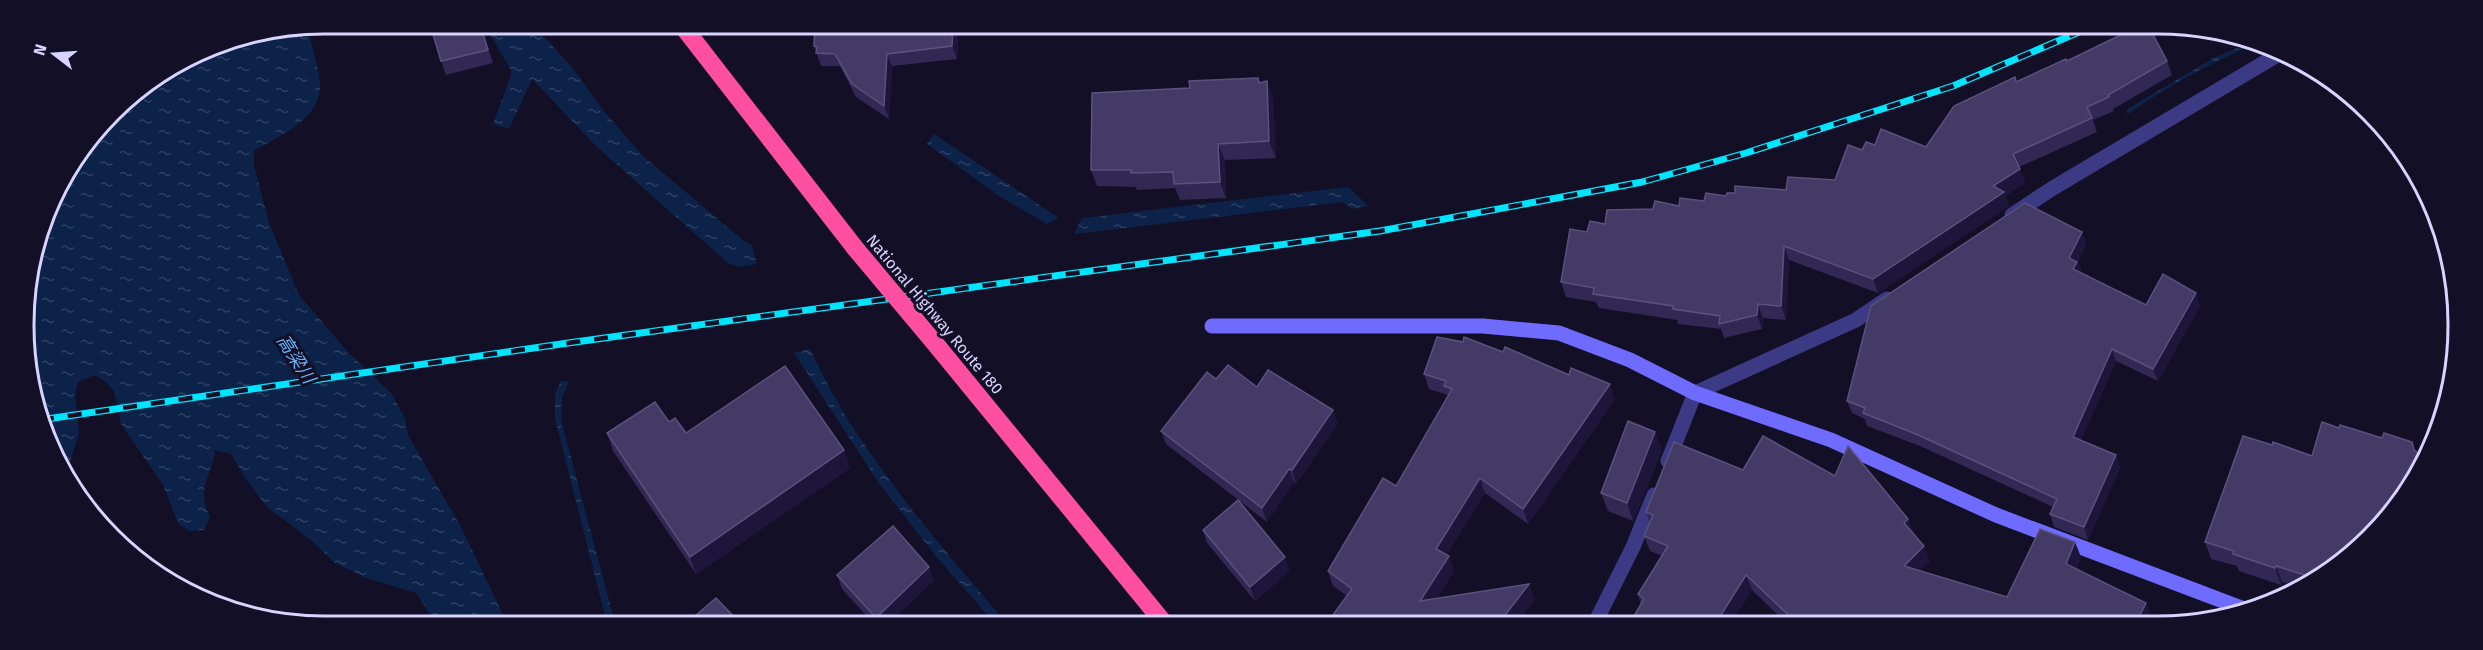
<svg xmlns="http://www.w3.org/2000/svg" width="2483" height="650" viewBox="0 0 2483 650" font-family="'Fira Sans','Noto Sans JP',sans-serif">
  <defs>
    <pattern id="water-ripples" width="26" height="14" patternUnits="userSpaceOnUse" patternTransform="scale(1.5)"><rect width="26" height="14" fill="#0c2248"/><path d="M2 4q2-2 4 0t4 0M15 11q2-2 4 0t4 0" fill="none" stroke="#2f4163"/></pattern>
  </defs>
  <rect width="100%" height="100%" fill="#130f26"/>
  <g fill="url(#water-ripples)">
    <path d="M484 24H532L572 67 603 110 643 156 744 241 751 244 757 264 739 267 728 263 598 148 532 79 509 129 493 124 512 72Z"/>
    <path d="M307 28C311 43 321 74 320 88 318 121 278 136 254 151V165L269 223 299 295 347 351 392 394 405 419 408 435 461 527 507 623H435L416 593 369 579 336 564 313 542 267 507 246 479 231 454 215 450C212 479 195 486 210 517L204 530 189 531 178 523 163 485 121 424 114 391 107 383 95 375 78 382 75 396 79 432 67 472 40 421 25 305 55 192 126 99 210 47Z"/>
    <path d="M2248 44 2253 45C2208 64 2167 87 2128 114L2126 110 2215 57Z"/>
    <path d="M934 134 1059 218 1047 224 999 196 927 144Z"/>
    <path d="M1348 187 1369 206 1352 209 1343 202 1074 234 1082 218Z"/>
    <path d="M810 349C820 369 830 390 842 410 887 483 942 548 998 613L990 618 934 554 878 482 794 353Z"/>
    <path d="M561 381H569L562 397 561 420 615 623H607L555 419V394Z"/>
  </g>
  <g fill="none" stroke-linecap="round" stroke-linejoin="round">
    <g stroke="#3d3a85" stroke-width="15">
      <path d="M2012 215 2053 188 2279 54"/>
      <path d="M2427 460 2456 362"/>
      <path d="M1668 461 1695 393 1856 320 1887 299"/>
      <path d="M1595 623 1633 547 1654 495"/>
    </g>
    <path stroke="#6f6bff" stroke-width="15" d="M1212 326H1483L1559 333 1630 360 1695 393 1831 440 1996 515 2244 609"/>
    <g stroke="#ff4fa3" stroke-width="18">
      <path d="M681 24 855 248"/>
      <path d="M938 347 1164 623"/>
    </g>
    <defs>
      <path id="rail" d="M40 420 568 343 1380 231 1642 182 1746 153 1953 86 2093 26"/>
    </defs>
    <use href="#rail" stroke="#00e5ff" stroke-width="7"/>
    <use href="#rail" stroke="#130f26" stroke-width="4.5" stroke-dasharray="14" stroke-linecap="butt"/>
    <path stroke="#ff4fa3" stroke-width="18" d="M855 248 938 347"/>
  </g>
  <g fill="#312854">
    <path d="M481 24 493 63 446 75 441 61Z"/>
    <path d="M958 25 957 59 892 66 889 119 856 97 840 66H821L814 46Z"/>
    <path d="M2067 61H2167L2172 75 2113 109 2114 111 2093 120 2097 132 2019 167 2025 183 2005 196 2009 206 1878 293 1789 260 1786 320 1763 318 1762 329 1724 338 1721 329 1678 324 1677 320 1599 308 1596 302 1566 297 1561 282 1587 232 1605 224 1653 209 1704 201 1726 196 1735 193 1786 190 1835 180 1862 150 1875 145 1926 147 2016 81Z"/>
    <path d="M1258 78 1260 82 1273 98 1276 158 1225 160 1226 198 1180 200 1175 188 1137 190 1136 187 1097 186 1091 170 1190 88Z"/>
    <path d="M2082 232 2086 244 2078 262 2082 273 2146 305 2200 306 2158 381 2116 361 2081 440 2116 455 2120 468 2088 540 2054 527 2050 514 2053 507 1920 446 1867 426 1865 419 1852 413 1847 401Z"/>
    <path d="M1424 374 1615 399 1528 524 1485 493 1446 555 1454 571 1437 598 1535 599 1516 623 1347 596 1333 586 1328 571 1396 486 1448 396V395L1429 389Z"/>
    <path d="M1257 387 1333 410 1338 423 1296 484 1294 482 1267 522 1166 444 1161 431Z"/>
    <path d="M669 422 686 433 844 450 850 468 696 574 613 451 607 433Z"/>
    <path d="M2339 428 2371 538 2300 588 2282 582 2281 585 2239 571 2237 566 2211 559 2205 542 2272 445 2312 456Z"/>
    <path d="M1662 450 1633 521 1608 511 1601 493Z"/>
    <path d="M1743 470 1908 519 1914 534 1930 561 1919 571 2007 597 2081 557 2076 569 2146 603 2151 618 2149 623H1786L1752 590 1731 623H1630L1641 605 1638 594 1662 556 1650 551 1644 536 1650 523 1646 512Z"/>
    <path d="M1203 530 1290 571 1255 601 1207 543Z"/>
    <path d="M837 575 934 580 889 623H873L842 589Z"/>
  </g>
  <g fill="#1d163a">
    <path d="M481 24 484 32 493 63 488 50Z"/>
    <path d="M953 25H958L957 59 952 46Z"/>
    <path d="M887 54 892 66 889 119 884 106Z"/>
    <path d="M1267 81 1273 98 1276 158 1269 141Z"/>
    <path d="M1218 144 1225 160 1226 198 1220 182Z"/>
    <path d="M2020 169 2025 183 2005 196 2009 206 1878 293 1873 279 1993 186Z"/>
    <path d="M2082 232 2086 244 2078 262 2082 274 2078 282 2069 258Z"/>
    <path d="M1784 246 1789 260 1786 320 1781 306Z"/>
    <path d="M2196 293 2200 306 2158 381 2153 369Z"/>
    <path d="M1758 304 1763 318 1762 329 1757 315Z"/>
    <path d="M2112 349 2116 361 2077 449 2073 437Z"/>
    <path d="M1610 384 1615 399 1528 524 1523 509Z"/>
    <path d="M1333 410 1338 423 1296 484 1292 470Z"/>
    <path d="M1655 432 1662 450 1633 521 1627 503Z"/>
    <path d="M844 450 850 468 696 574 690 557Z"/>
    <path d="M2116 455 2120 468 2088 540 2084 527Z"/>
    <path d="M1289 469 1294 482 1267 522 1262 508Z"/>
    <path d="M1480 478 1485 493 1441 563 1436 549Z"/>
    <path d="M1908 519 1914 534 1904 523Z"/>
    <path d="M2075 542 2081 557 2071 579 2066 564Z"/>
    <path d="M1924 546 1930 561 1909 581 1904 566Z"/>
    <path d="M1449 556 1454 571 1425 616 1420 601Z"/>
    <path d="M1285 557 1290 571 1255 601 1250 587Z"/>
    <path d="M2276 566 2282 582 2281 585 2275 568Z"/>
    <path d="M929 567 934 580 889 623H878L876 618Z"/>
    <path d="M1746 575 1752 590 1731 623H1716Z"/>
    <path d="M1529 584 1535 599 1516 623H1499Z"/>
    <path d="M2146 603 2151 618 2149 623H2136Z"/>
  </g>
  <g fill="#433a66" stroke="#5a527e" stroke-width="1.5">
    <path d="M430 24H480L488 50 441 61Z"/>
    <path d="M815 25H953L952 46 887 54 884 106 852 84 835 54 816 53 817 47 814 46Z"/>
    <path d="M2137 27H2149L2167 61 2108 95 2109 97 2087 107 2092 118 2013 154 2020 169 1993 186 2004 192 1873 279 1784 246 1781 306 1758 304 1757 315 1719 324 1720 316 1673 309V306L1593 294 1594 288 1561 282 1570 229 1587 232 1590 221 1605 224 1607 210 1653 209 1655 201 1679 206 1680 198 1704 201 1706 193 1726 196 1727 193H1735V186L1786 190 1788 177 1835 180 1848 145 1862 150 1866 142 1875 145 1881 129 1926 147 1954 106 2015 77 2016 82 2066 59 2067 61Z"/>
    <path d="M1258 78 1259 83 1267 81 1269 141 1218 144 1220 182 1174 184 1173 172 1131 173V170H1091L1092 93 1190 88 1189 81Z"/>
    <path d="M2025 203 2082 232 2069 258 2077 262 2073 269 2146 305 2163 274 2196 293 2153 369 2112 349 2073 437 2116 455 2084 527 2050 514 2057 499 1916 434 1863 413 1865 408 1847 401 1871 306Z"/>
    <path d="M1437 337 1463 342 1464 337 1503 352 1505 347 1569 375 1571 368 1610 384 1523 509 1480 478 1436 549 1449 556 1420 601 1529 584 1499 623H1327L1352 589 1328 571 1383 478 1396 486 1452 389 1444 386 1446 381 1424 374Z"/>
    <path d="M1228 365 1257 387 1268 370 1333 410 1292 470 1289 469 1262 508 1161 431 1207 372 1216 379Z"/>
    <path d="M785 366 844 450 690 557 607 433 655 402 669 422 675 418 686 433Z"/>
    <path d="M1628 421 1655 432 1627 503 1601 493Z"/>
    <path d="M2322 422 2339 428 2340 425 2382 438 2384 433 2412 442 2414 450 2418 453H2424L2429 448 2431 449 2428 458 2371 538 2314 578 2276 566 2275 568 2233 554 2234 551 2205 542 2243 436 2272 445 2273 442 2312 456Z"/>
    <path d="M1763 436 1835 476 1848 446 1908 519 1904 523 1924 546 1904 566 2007 597 2040 529 2075 542 2066 564 2146 603 2136 623H1797L1746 575 1716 623H1630L1644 599 1638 594 1668 546 1644 536 1653 515 1646 512 1674 442 1743 470Z"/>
    <path d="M1238 500 1285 557 1250 587 1203 530Z"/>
    <path d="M893 526 929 567 876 618 837 575Z"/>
    <path d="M716 598 740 623H687Z"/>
  </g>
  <g text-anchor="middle" stroke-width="6" stroke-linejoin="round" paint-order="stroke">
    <g font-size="16" fill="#d9d4ff" stroke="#130f26">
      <text transform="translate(935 314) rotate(50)" y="6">National Highway Route 180</text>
    </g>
    <g font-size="18" font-style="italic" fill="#62b6ff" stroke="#130f26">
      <text transform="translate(296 359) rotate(57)" y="6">高梁川</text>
    </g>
  </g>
  <path d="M0 0H2483V650H0ZM324 34H2158A290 290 0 0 1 2448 324V326A290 290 0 0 1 2158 616H324A290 290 0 0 1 34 326V324A290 290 0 0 1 324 34Z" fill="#130f26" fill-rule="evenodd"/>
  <path fill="none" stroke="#d9d4ff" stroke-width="3" d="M324 34H2158A290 290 0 0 1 2448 324V326A290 290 0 0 1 2158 616H324A290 290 0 0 1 34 326V324A290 290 0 0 1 324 34Z"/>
  <g transform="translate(54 54) rotate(287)" stroke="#130f26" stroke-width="4.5" paint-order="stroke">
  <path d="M0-4.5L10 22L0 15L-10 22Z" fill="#d9d4ff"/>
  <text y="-9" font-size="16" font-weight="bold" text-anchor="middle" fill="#d9d4ff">N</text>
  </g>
</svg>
